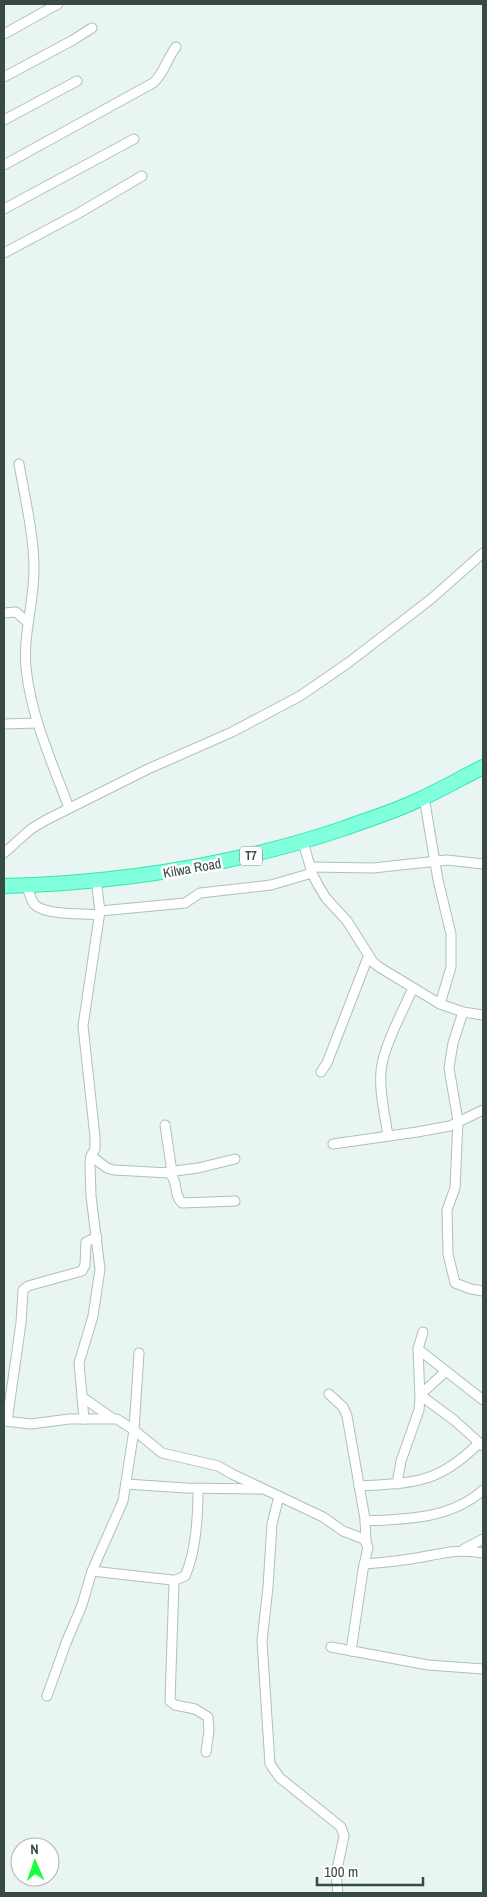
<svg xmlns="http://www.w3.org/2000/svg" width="487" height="1897" viewBox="0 0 487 1897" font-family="'Archivo Narrow',sans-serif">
  <rect width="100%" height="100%" fill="#e9f5f2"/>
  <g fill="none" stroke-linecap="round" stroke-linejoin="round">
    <defs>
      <g id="minor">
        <path d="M4 34 58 4"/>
        <path d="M4 77 73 40 92 28"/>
        <path d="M4 120 77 81"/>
        <path d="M4 165 153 83C164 74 167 58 176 47"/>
        <path d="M4 209 134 139"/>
        <path d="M4 253 79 213 142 176"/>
        <path d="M19 464C25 498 34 536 34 569 34 603 23 634 26 668 31 717 52 762 69 808"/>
        <path d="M4 613 16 612 27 622"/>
        <path d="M4 724 37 723"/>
        <path d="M424 797 438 880 451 934V967L440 1004"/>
        <path d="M303 842 312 873 318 885 326 898 347 921 373 962 379 967 440 1004 463 1012 483 1015"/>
        <path d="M4 853 31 829 46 820 148 769 232 732 300 696 348 663 431 599 483 553"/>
        <path d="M311 867 373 868 447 860 483 864"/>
        <path d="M26 886C29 891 31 900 34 904 45 916 84 913 99 915"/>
        <path d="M100 911 185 903 200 893 271 885 312 873"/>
        <path d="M463 1012 453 1043 449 1068 458 1121 455 1188 447 1210 448 1254 455 1283 471 1289 483 1291"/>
        <path d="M321 1072 327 1063 368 957"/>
        <path d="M165 1125 172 1172"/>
        <path d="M388 1136C385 1115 379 1092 381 1071 383 1047 403 1011 413 988"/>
        <path d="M333 1144 417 1132 450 1126 483 1110"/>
        <path d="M91 1156 107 1168 114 1170 169 1173C179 1181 173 1195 182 1203L235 1201"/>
        <path d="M167 1172 198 1168 235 1159"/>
        <path d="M418 1349 483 1400"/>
        <path d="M329 1394 343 1407 347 1416 365 1519 366 1541"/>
        <path d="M420 1395 454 1420 483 1446"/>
        <path d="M420 1395 445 1372"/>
        <path d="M82 1397 112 1418"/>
        <path d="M84 1419 79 1363 93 1316 100 1269 91 1196 90 1164 91 1156 95 1149V1137L83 1026 100 911 96 880"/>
        <path d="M4 1421 31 1424 69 1419H117L134 1430 162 1453 218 1466 232 1474 323 1517 343 1531 364 1539 368 1547 363 1570 351 1651"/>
        <path d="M7 1421 21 1323 23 1290 28 1286 82 1271 85 1265 86 1242 97 1237"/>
        <path d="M126 1484 186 1488 261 1489"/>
        <path d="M397 1484 401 1461 419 1410 420 1398 418 1349 423 1332"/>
        <path d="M359 1486C414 1483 438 1484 479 1443"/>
        <path d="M279 1496 272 1524 268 1587 262 1641 270 1764 280 1778 341 1827 344 1836 336 1874 338 1893"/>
        <path d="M365 1521C406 1519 451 1519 483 1490"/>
        <path d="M464 1549 483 1539"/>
        <path d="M364 1564C377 1563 390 1562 403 1560 431 1557 455 1547 483 1553"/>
        <path d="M92 1571 172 1580 174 1582 170 1701 175 1705 195 1709 208 1717 209 1731 206 1752"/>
        <path d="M173 1581 185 1576C196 1552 198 1515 198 1489"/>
        <path d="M331 1647 428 1665 483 1669"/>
        <path d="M47 1696 66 1643 82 1605 92 1571 123 1501 134 1430 139 1353"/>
      </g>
      <path id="trunk" d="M4 886C120 883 235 865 345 828 369 819 393 812 416 801 439 791 461 778 483 767"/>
    </defs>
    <use href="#minor" stroke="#abc2ba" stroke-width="11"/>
    <use href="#trunk" stroke="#33e6a9" stroke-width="16"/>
    <use href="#minor" stroke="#fff" stroke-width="9"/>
    <use href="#trunk" stroke="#82ffdc" stroke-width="14"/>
  </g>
  <g text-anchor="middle" stroke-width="5" stroke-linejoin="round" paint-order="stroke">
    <rect fill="#fff" stroke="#73807b" stroke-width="1" x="240" y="846.5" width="22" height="19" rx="4"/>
    <g font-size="12" font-weight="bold" fill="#374a43">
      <text x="251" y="860">T7</text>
    </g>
    <g font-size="14" fill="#374a43" stroke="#fff">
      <text transform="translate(192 868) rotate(-10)" y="5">Kilwa Road</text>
    </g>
  </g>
  <rect width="487" height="1897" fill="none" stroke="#374a43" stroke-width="10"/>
  <g transform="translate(35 1862) rotate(358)"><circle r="24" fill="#ffffff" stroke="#afb7b4"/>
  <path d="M0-4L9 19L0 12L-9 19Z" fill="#17ff40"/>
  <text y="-8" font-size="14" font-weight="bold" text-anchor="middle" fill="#374a43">N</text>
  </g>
  <path d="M317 1877v8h106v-8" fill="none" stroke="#374a43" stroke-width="2.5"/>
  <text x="324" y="1877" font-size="15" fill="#374a43" stroke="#ffffff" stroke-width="4" paint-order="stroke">100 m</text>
</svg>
